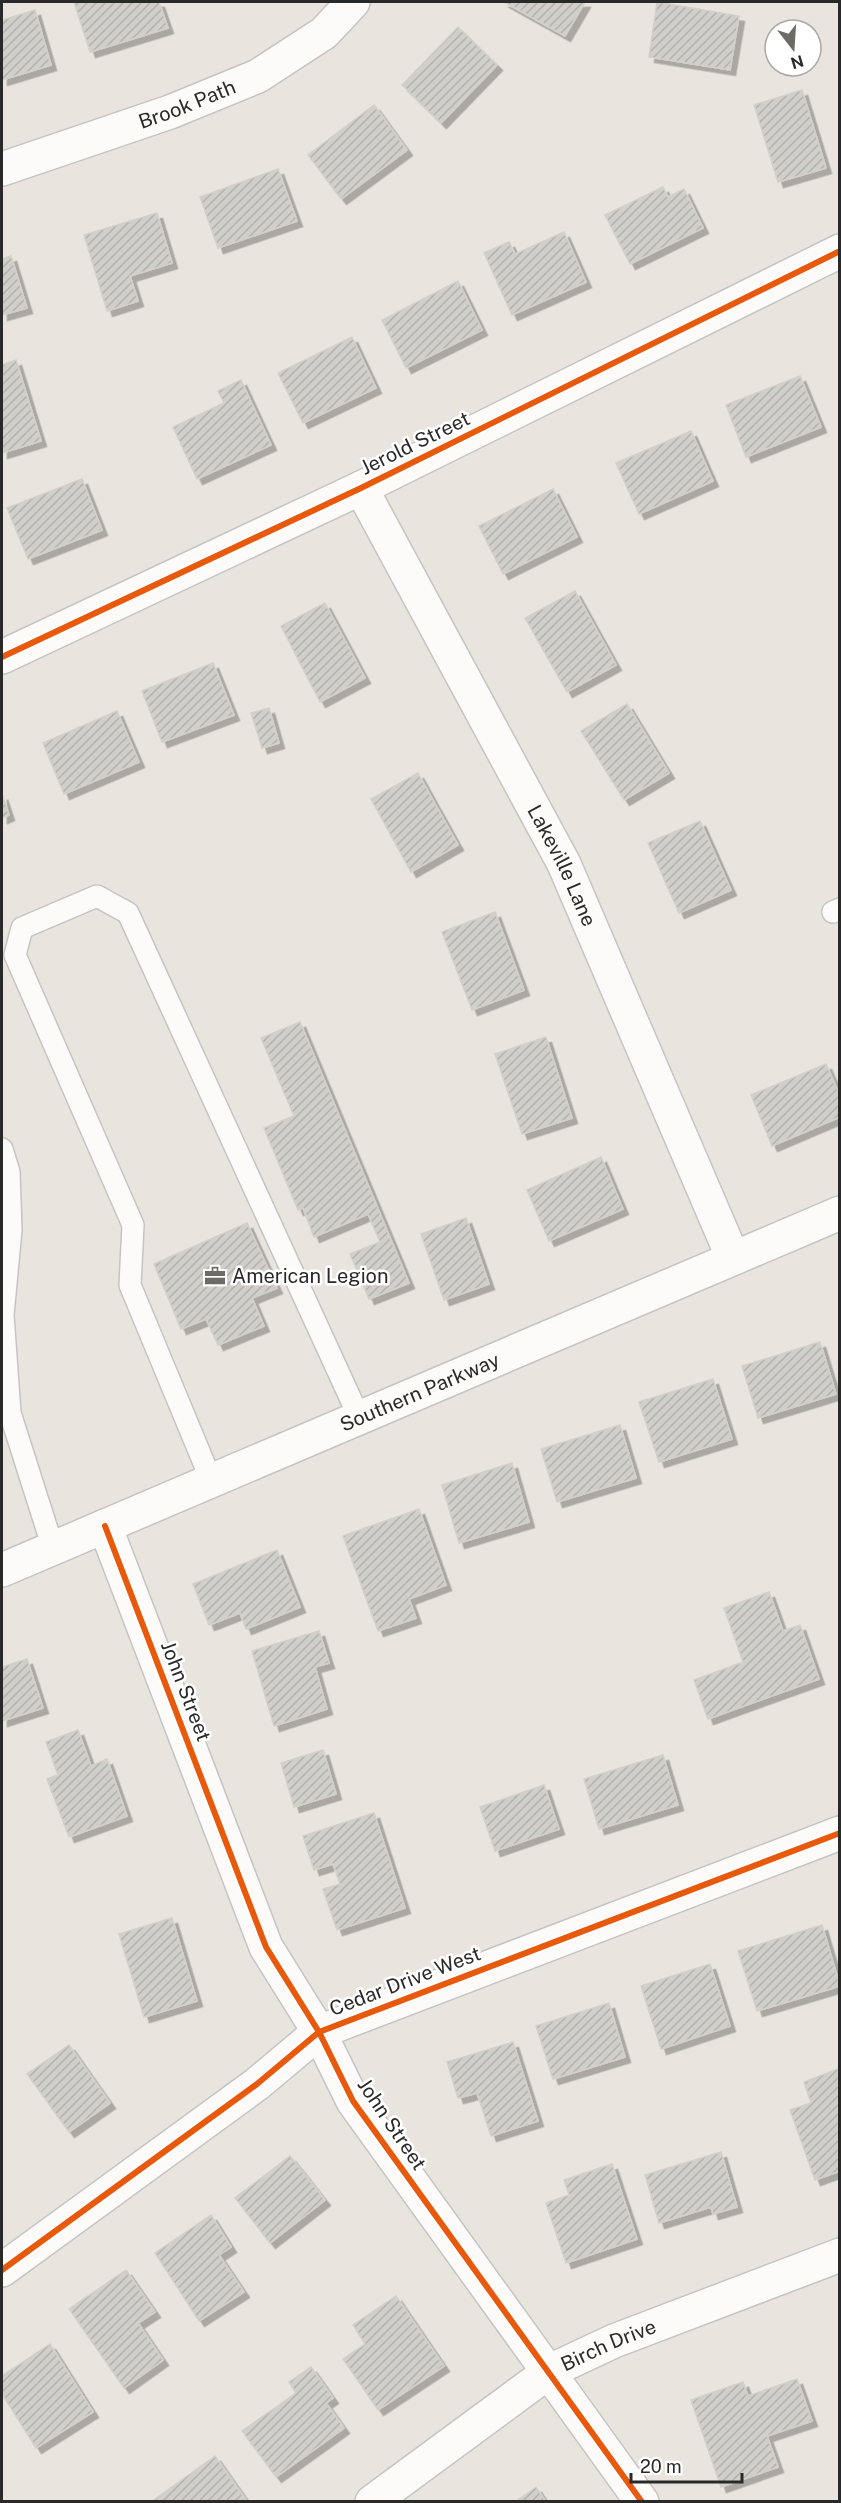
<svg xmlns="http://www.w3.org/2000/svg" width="841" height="2503" viewBox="0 0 841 2503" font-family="'Public Sans',sans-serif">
  <defs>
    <pattern id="building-hatch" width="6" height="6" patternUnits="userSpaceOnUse" patternTransform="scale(1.5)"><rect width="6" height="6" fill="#d1cfca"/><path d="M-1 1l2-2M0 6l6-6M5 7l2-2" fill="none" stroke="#b3b2ae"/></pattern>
    <filter id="shadow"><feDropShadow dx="5.5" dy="5.5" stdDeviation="0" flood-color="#0004"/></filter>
  </defs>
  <rect width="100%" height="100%" fill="#e9e5de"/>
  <g fill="url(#building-hatch)" stroke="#d3d0ca" stroke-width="1.5" filter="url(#shadow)">
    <path d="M74 2H159L168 28 90 52Z"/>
    <path d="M504 2H585L565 36Z"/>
    <path d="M657 2 739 16 730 70 649 57Z"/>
    <path d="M35 10 51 65 2 80V20Z"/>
    <path d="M458 27 497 65 441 123 402 85Z"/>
    <path d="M802 90 826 168 778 182 754 105Z"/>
    <path d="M374 105 407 150 341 199 308 155Z"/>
    <path d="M278 169 297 221 218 248 200 197Z"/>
    <path d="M663 187 668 197 684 189 703 228 630 264 605 215Z"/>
    <path d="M157 213 172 263 130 276 138 301 107 311 84 235Z"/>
    <path d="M564 232 586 282 512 315 484 253 509 242 515 254Z"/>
    <path d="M11 256 27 308 2 315V259Z"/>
    <path d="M458 281 482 330 406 368 382 320Z"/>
    <path d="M352 337 376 388 303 423 278 373Z"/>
    <path d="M16 360 41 441 2 453V365Z"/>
    <path d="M800 376 821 427 746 457 726 405Z"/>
    <path d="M241 380 271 445 197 479 173 427 224 403 218 391Z"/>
    <path d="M691 431 713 481 639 514 616 463Z"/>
    <path d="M82 479 102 530 28 559 7 508Z"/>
    <path d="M553 489 577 537 503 574 479 526Z"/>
    <path d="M575 591 616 665 567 692 525 618Z"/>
    <path d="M325 603 365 678 320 702 281 626Z"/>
    <path d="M213 663 234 715 162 742 142 691Z"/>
    <path d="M627 704 669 773 624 800 581 731Z"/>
    <path d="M269 708 279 743 262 748 251 713Z"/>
    <path d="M117 711 139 762 64 794 43 743Z"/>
    <path d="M418 773 458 845 411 872 371 799Z"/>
    <path d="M2 794 9 815 2 818Z"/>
    <path d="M700 821 731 890 679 913 648 843Z"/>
    <path d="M495 912 524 990 472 1010 442 932Z"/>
    <path d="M300 1022 409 1283 369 1299 350 1254 380 1242 368 1214 314 1237 303 1208 298 1210 264 1128 294 1116 261 1038Z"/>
    <path d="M546 1037 572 1118 522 1134 495 1054Z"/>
    <path d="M826 1064 840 1096V1117L772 1146 751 1095Z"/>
    <path d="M601 1157 623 1209 549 1241 527 1190Z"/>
    <path d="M466 1218 489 1284 444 1300 421 1234Z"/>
    <path d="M247 1223 277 1288 252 1298 264 1326 218 1345 206 1319 181 1329 154 1264Z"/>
    <path d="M820 1342 836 1394 758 1418 742 1366Z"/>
    <path d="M713 1379 732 1439 659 1462 639 1402Z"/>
    <path d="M620 1425 636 1478 557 1502 541 1449Z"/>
    <path d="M512 1463 529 1522 459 1543 442 1485Z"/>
    <path d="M419 1509 446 1585 409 1599 416 1618 378 1631 343 1536Z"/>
    <path d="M277 1550 300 1607 246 1629 240 1613 209 1625 193 1584Z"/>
    <path d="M769 1592 783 1631 800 1625 819 1679 708 1719 694 1680 743 1662 724 1608Z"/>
    <path d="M319 1631 329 1663 315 1667 327 1709 274 1726 252 1651Z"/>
    <path d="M27 1659 43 1708 2 1721V1667Z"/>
    <path d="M78 1730 91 1766 107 1759 127 1816 69 1837 47 1779 58 1775 46 1742Z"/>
    <path d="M323 1750 336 1794 294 1807 281 1763Z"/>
    <path d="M663 1755 678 1805 599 1829 584 1779Z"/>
    <path d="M544 1785 559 1829 495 1851 480 1807Z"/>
    <path d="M374 1813 405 1908 337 1930 323 1889 340 1884 333 1864 314 1870 303 1836Z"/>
    <path d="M172 1918 197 2001 144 2017 119 1934Z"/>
    <path d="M822 1925 840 1986 757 2011 738 1951Z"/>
    <path d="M710 1964 730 2026 661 2049 641 1986Z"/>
    <path d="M609 2003 625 2057 553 2079 536 2026Z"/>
    <path d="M513 2042 538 2121 491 2136 477 2093 458 2098 447 2062Z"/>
    <path d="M69 2045 110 2103 69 2132 27 2074Z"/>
    <path d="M840 2068V2171L815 2180 790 2110 811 2103 804 2082Z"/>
    <path d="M721 2152 737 2207 713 2214 711 2207 659 2223 645 2175Z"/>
    <path d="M290 2156 325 2200 270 2243 235 2198Z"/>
    <path d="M612 2164 637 2239 566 2263 546 2203 569 2195 564 2180Z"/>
    <path d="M211 2215 231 2247 219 2255 244 2292 199 2321 155 2253Z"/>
    <path d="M126 2270 155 2312 138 2323 163 2360 124 2388 69 2309Z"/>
    <path d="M396 2296 444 2366 378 2410 343 2359 365 2344 353 2325Z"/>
    <path d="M50 2344 93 2412 36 2448 2 2394V2376Z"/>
    <path d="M311 2367 333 2398 326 2403 344 2428 276 2477 242 2431 296 2393 289 2382Z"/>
    <path d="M797 2379 812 2421 767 2436 778 2467 721 2487 691 2400 743 2382 748 2396Z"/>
    <path d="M215 2456 246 2500 244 2502H151Z"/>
    <path d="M536 2487 546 2502H515Z"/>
  </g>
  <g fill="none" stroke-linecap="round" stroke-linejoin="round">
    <defs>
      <g id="lane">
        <path d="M833 912 840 909"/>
        <path d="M2 1149 9 1172 11 1230 3 1315 10 1413 53 1548"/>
        <path d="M211 1480 130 1285 133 1225 15 955 22 928 97 896 128 913 359 1417"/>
      </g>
      <g id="street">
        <path id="s1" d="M2 169 170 112 258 76 324 33 353 2"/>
        <path id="s2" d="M361 488 564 864 733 1258"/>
        <path d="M2 657 361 488 840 251"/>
        <path d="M105 1526 266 1947 319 2032 353 2101 642 2502"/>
        <path d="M2 2270 257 2084 319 2032 840 1833"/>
        <path id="s3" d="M372 2502 550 2371 614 2341 840 2255"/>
      </g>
      <g id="secondary">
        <path id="s4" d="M2 1570 840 1213"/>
      </g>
    </defs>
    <use href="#lane" stroke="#c5c4c4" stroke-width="24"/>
    <use href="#street" stroke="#c5c4c4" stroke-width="36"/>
    <use href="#secondary" stroke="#c5c4c4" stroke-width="36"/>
    <use href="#lane" stroke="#fcfbfa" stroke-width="21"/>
    <use href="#street" stroke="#fcfbfa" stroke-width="33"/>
    <use href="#secondary" stroke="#fcfbfa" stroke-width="33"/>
    <defs>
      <g id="cycleway">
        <path d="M2 657 361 488 840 251"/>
        <path d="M105 1526 266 1947 319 2032 353 2101 642 2502"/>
        <path d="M2 2270 257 2084 319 2032 840 1833"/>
      </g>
    </defs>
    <use href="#cycleway" stroke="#fff" stroke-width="10"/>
    <use href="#cycleway" stroke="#e8590c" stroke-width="6"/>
  </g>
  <defs>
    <symbol id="office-bare" viewBox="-9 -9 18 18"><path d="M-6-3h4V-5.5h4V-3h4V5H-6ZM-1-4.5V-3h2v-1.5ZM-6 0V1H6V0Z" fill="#6c6b68" stroke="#fff" stroke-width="2.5" paint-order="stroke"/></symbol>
  </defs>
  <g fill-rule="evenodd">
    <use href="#office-bare" x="200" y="1261" width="30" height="30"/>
  </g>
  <g text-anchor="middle" stroke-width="5" stroke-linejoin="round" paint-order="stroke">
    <g font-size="20" fill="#292929" stroke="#fff">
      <text dy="7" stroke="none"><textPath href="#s1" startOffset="196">Brook Path</textPath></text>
      <text transform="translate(415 443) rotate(-26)" y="7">Jerold Street</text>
      <text dy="7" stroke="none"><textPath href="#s2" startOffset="428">Lakeville Lane</textPath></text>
      <text dy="7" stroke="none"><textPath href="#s4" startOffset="454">Southern Parkway</textPath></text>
      <text transform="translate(186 1691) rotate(69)" y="7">John Street</text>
      <text transform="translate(405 1981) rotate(-21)" y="7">Cedar Drive West</text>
      <text transform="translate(392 2124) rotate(56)" y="7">John Street</text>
      <text dy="7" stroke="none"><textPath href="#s3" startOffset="285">Birch Drive</textPath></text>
    </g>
    <g font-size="20" fill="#292929" stroke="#fff" text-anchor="start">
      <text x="232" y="1283">American Legion</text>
    </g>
  </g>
  <rect width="841" height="2503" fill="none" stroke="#292929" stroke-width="6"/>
  <g transform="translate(793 48) rotate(163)"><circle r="28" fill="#ffffff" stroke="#a9a9a9" stroke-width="1.5"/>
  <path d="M0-4.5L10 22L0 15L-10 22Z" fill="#6c6b68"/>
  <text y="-9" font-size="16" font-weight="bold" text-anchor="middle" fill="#292929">N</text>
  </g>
  <path d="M631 2473v9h111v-9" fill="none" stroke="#292929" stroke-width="3"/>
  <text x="640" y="2473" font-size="18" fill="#292929" stroke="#ffffff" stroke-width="4.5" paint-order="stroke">20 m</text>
</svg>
